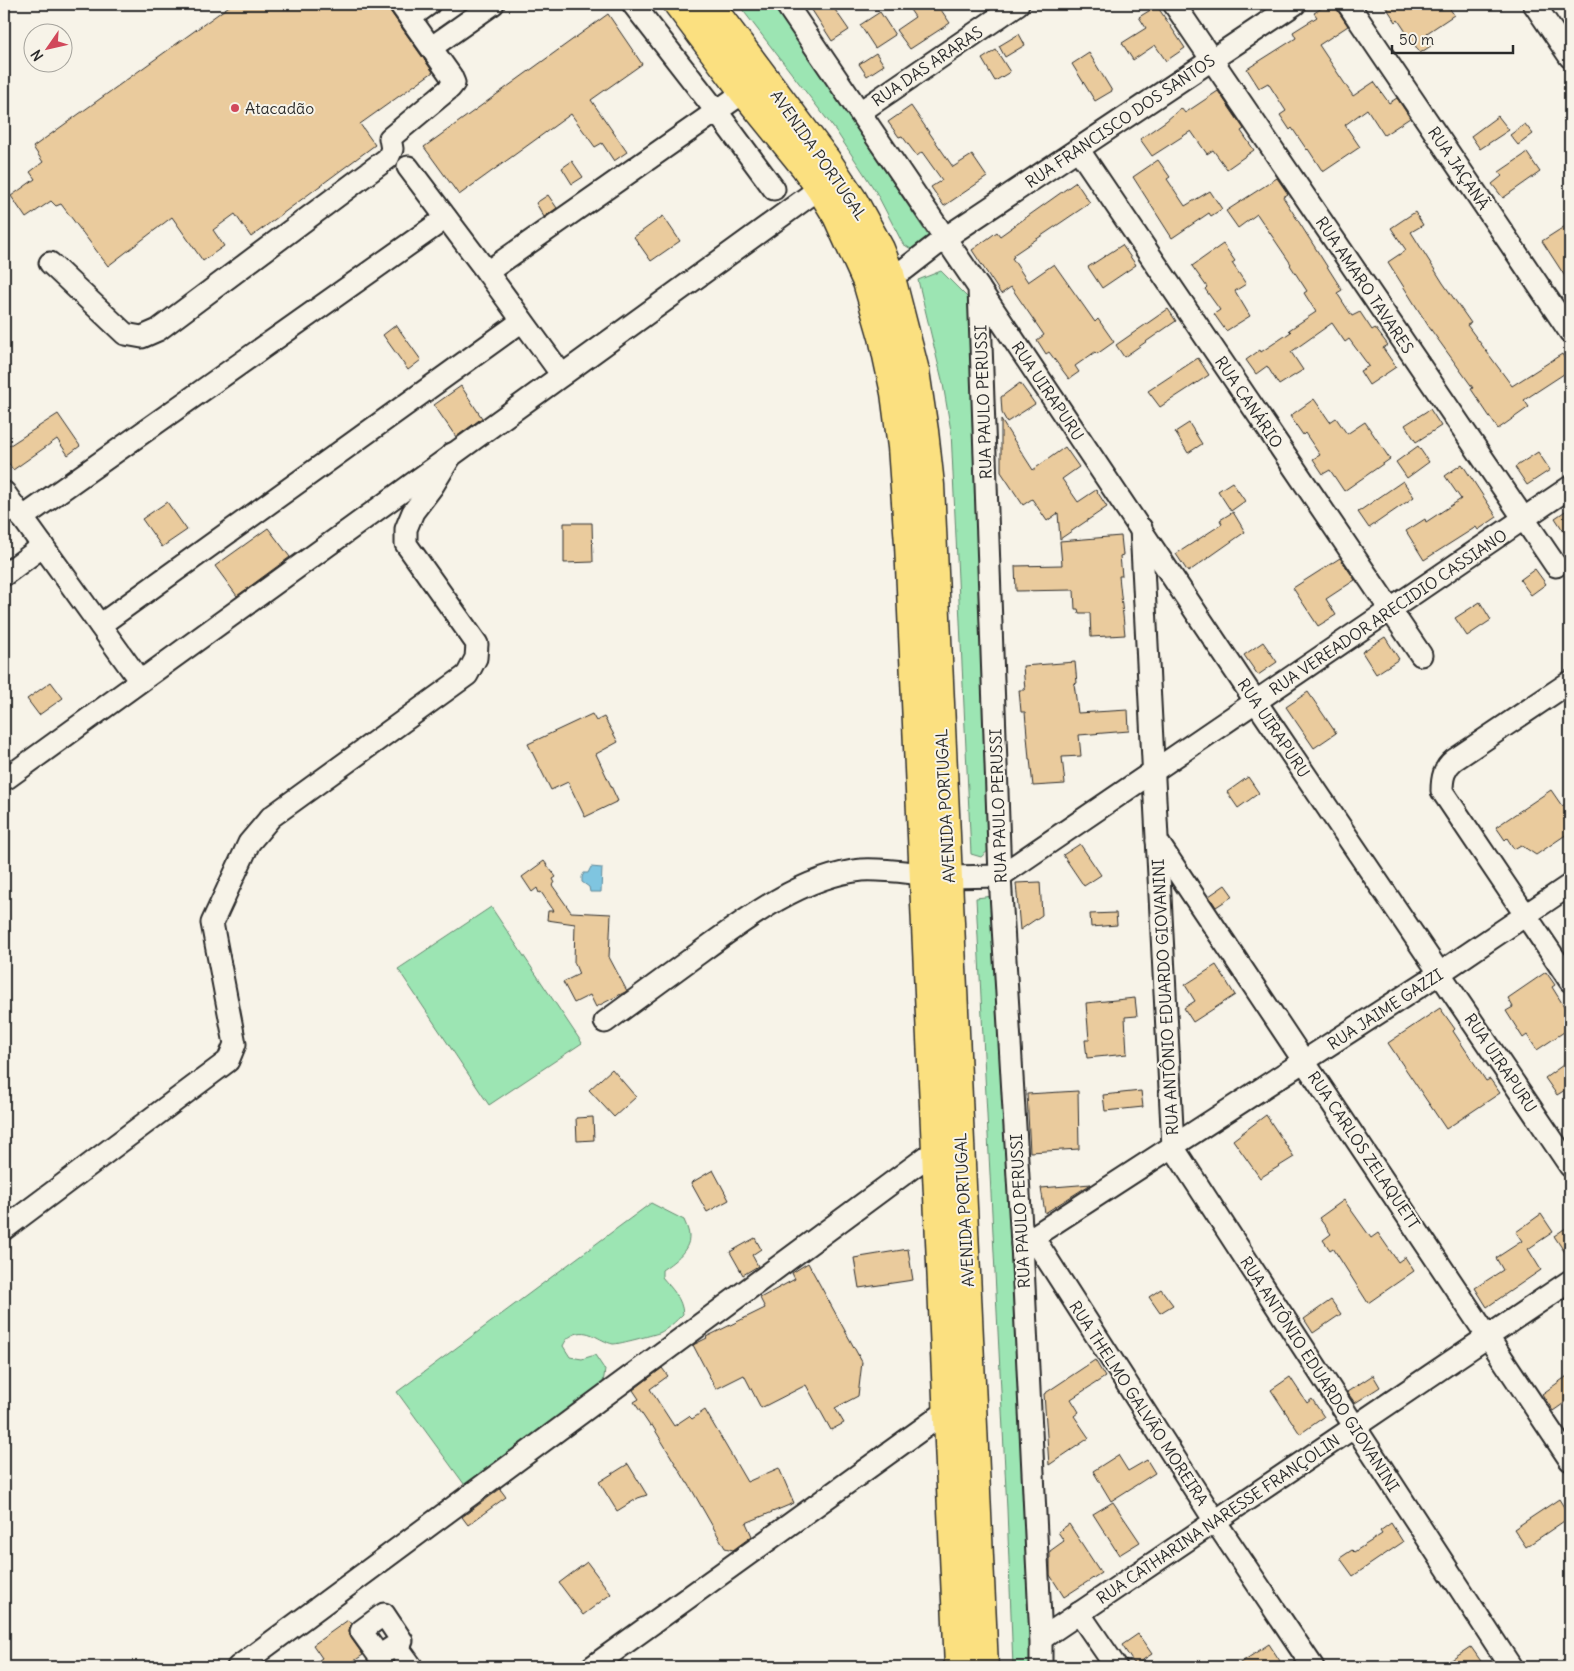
<svg xmlns="http://www.w3.org/2000/svg" width="1574" height="1671" viewBox="0 0 1574 1671" font-family="Delius,sans-serif">
  <rect width="100%" height="100%" fill="#f7f3e8"/>
  <filter id="ink" filterUnits="userSpaceOnUse"><feTurbulence type="fractalNoise" baseFrequency=".02" numOctaves="2"/><feDisplacementMap in="SourceGraphic" scale="10" xChannelSelector="R" yChannelSelector="G"/><feConvolveMatrix kernelMatrix="1 2 1 2 8 2 1 2 1" color-interpolation-filters="sRGB"/></filter>
  <g filter="url(#ink)">
    <g fill="#9ce5b3" stroke="#64886f">
      <path d="M738 4H774L929 237 911 249 903 244 876 192 836 131Z"/>
      <path d="M941 271 968 298 989 850 981 857 971 854 951 431 943 384 918 280Z"/>
      <path d="M993 896 1026 1508 1031 1667H1013L1007 1509 976 898Z"/>
      <path d="M491 907 582 1043 489 1105 398 969Z"/>
      <path d="M651 1203 684 1220C686 1225 689 1231 689 1236 690 1251 672 1263 662 1270V1277C672 1289 682 1298 683 1314 676 1321 668 1329 659 1333 652 1335 620 1344 613 1344 599 1341 588 1327 573 1335 567 1338 566 1340 563 1346L570 1357 582 1359 595 1355 605 1370 603 1383 467 1488 397 1392Z"/>
    </g>
    <path fill="#7fc5e0" stroke="#5d8798" d="M591 867 602 868 601 892H590L589 887 582 882V877L584 873H588Z"/>
    <g fill="#eacb9d" stroke="#2b2b2b">
      <path d="M232 4H388L390 11 433 72 360 124 375 145 251 237 235 214 213 230 224 246 203 261 172 217 108 266 61 204 56 206 51 201 26 218 11 196 35 179 30 172 43 162 33 147Z"/>
      <path d="M808 4H831L849 30 832 41Z"/>
      <path d="M906 4H937L950 23 910 49 896 30 915 17Z"/>
      <path d="M1328 4H1335L1338 11 1348 26 1319 45 1353 96 1374 82 1389 103 1397 98 1410 118 1384 135 1367 109 1345 125 1360 147 1323 172 1308 149 1307 150 1292 128 1290 130 1280 115 1286 111 1268 83 1259 88 1247 69 1296 38 1293 32 1317 17 1314 13Z"/>
      <path d="M1384 4H1447L1454 15 1427 33 1434 44 1420 53 1398 20 1396 22Z"/>
      <path d="M1157 6 1185 48 1166 61 1155 45 1133 60 1122 43 1146 28 1139 17Z"/>
      <path d="M880 12 895 35 875 48 860 25Z"/>
      <path d="M608 14 642 64 591 100 627 152 614 161 602 143 595 147 571 114 459 195 424 147Z"/>
      <path d="M1019 34 1025 45 1005 57 999 46Z"/>
      <path d="M996 50 1010 72 995 81 982 59Z"/>
      <path d="M876 53 884 65 867 76 859 64Z"/>
      <path d="M1089 53 1112 91 1095 101 1072 64Z"/>
      <path d="M1218 91 1244 129 1241 131 1254 150 1227 169 1213 150 1207 154 1191 131 1152 156 1140 139 1166 121 1181 108 1185 113Z"/>
      <path d="M911 106 953 167 972 155 987 177 944 206 931 187 942 180 922 152 917 156 902 136 899 137 888 122Z"/>
      <path d="M1498 116 1509 130 1480 149 1471 136Z"/>
      <path d="M1525 124 1533 134 1518 145 1510 135Z"/>
      <path d="M1527 153 1540 172 1503 198 1492 184 1502 176 1499 172Z"/>
      <path d="M1158 160 1170 177 1167 179 1185 206 1210 191 1222 209 1211 216 1209 213 1172 238 1133 177Z"/>
      <path d="M572 161 583 177 572 184 562 168Z"/>
      <path d="M1277 178 1288 194 1283 197 1342 290 1337 293 1352 316 1360 312 1372 330 1375 328 1388 345 1383 348 1396 367 1369 385 1360 371 1369 366 1349 339 1345 342 1332 323 1291 352 1303 370 1279 385 1267 366 1256 374 1246 360 1260 350 1261 352 1291 332 1289 330 1316 312 1304 293 1307 291 1290 265 1291 264 1257 214 1238 228 1226 211Z"/>
      <path d="M1076 182 1090 203 1013 255 1014 257 1012 258 1028 282 1054 264 1095 322 1098 319 1114 342 1097 354 1095 352 1075 366 1079 372 1069 379 1049 352 1046 354 1037 340 1044 335 1011 287 1001 294 972 250 997 232 1000 236Z"/>
      <path d="M548 195 557 208 544 217 536 203Z"/>
      <path d="M1415 212 1423 225 1411 232 1443 283 1471 323 1467 325 1512 386 1562 354 1570 367V370L1524 400 1529 407 1498 429 1471 389 1473 388 1429 327 1388 262 1406 250 1391 228Z"/>
      <path d="M663 216 680 241 651 261 634 237Z"/>
      <path d="M1570 223V284L1542 241Z"/>
      <path d="M1223 244 1235 261 1232 263 1246 284 1235 291 1250 316 1226 331 1214 314 1220 310 1205 289 1207 287 1192 266Z"/>
      <path d="M1122 245 1136 265 1102 288 1088 267Z"/>
      <path d="M1168 309 1176 321 1124 357 1116 345Z"/>
      <path d="M396 325 421 360 408 370 383 335Z"/>
      <path d="M1198 358 1209 375 1160 407 1148 391Z"/>
      <path d="M1020 383 1035 404 1007 422 1002 413 1001 397Z"/>
      <path d="M461 386 482 418 456 437 434 405Z"/>
      <path d="M1314 399 1330 422 1336 418 1347 434 1365 422 1390 459 1344 491 1330 470 1323 474 1313 459 1320 455 1305 433 1303 435 1290 416Z"/>
      <path d="M1430 409 1441 426 1416 442 1405 425Z"/>
      <path d="M58 414 80 446 68 455 57 439 13 470 4 456V449Z"/>
      <path d="M1001 420 1033 470 1065 447 1079 467 1062 479 1078 502 1096 490 1107 507 1060 539 1058 513 1047 521 1032 499 1023 505 1001 472Z"/>
      <path d="M1189 423 1202 444 1188 453 1175 432Z"/>
      <path d="M1418 446 1429 462 1407 478 1396 462Z"/>
      <path d="M1538 452 1550 470 1527 485 1515 467Z"/>
      <path d="M1462 464 1497 517 1478 530 1476 527 1424 560 1406 531 1425 519 1426 522 1461 499 1445 476Z"/>
      <path d="M1403 481 1414 497 1369 528 1358 512Z"/>
      <path d="M1232 482 1245 501 1231 511 1218 491Z"/>
      <path d="M167 502 187 530 162 547 142 519Z"/>
      <path d="M1570 508V541L1555 518Z"/>
      <path d="M1233 512 1245 532 1188 572 1176 554 1222 524 1220 520Z"/>
      <path d="M564 523H592L593 562 564 563Z"/>
      <path d="M268 528 290 557 237 596 215 566Z"/>
      <path d="M1121 536 1123 555 1120 556 1122 576H1119L1125 635 1091 637 1090 613H1079L1078 609H1075L1074 590 1016 591 1015 566 1062 565 1060 541Z"/>
      <path d="M1340 558 1355 580 1326 599 1336 615 1318 626 1293 588Z"/>
      <path d="M1535 569 1546 584 1531 595 1520 580Z"/>
      <path d="M1480 602 1491 620 1467 636 1455 618Z"/>
      <path d="M1385 637 1399 659 1376 674 1362 652Z"/>
      <path d="M1263 642 1277 662 1258 675 1244 655Z"/>
      <path d="M1075 662 1077 683 1074 684 1078 713 1128 710 1129 731 1079 735 1081 756 1062 757 1065 784 1033 786 1030 759H1029L1025 712H1021L1019 690H1025L1023 666Z"/>
      <path d="M51 682 63 698 39 715 27 699Z"/>
      <path d="M1308 692 1336 733 1314 748 1286 707Z"/>
      <path d="M592 714 596 721 604 717 618 742 596 754 618 801 585 817 568 782 551 790 528 744Z"/>
      <path d="M1248 777 1259 793 1238 808 1227 792Z"/>
      <path d="M1551 790 1562 806 1570 801V832L1536 855 1521 845 1514 849 1507 838 1505 840 1496 827Z"/>
      <path d="M1080 844 1101 875 1084 886 1063 855Z"/>
      <path d="M544 861 556 877 553 879 555 883 552 885 571 912 611 914 609 957 627 991 596 1007 590 995 574 1003 563 982 579 974 574 962 575 924 547 920 548 911H554L541 892 539 893 537 888 532 892 522 877Z"/>
      <path d="M1040 882 1042 915 1020 930 1016 883Z"/>
      <path d="M1225 885 1233 896 1216 907 1209 896Z"/>
      <path d="M1116 913 1117 925 1091 927 1090 914Z"/>
      <path d="M1216 965 1235 995 1193 1022 1184 1008 1195 1001 1185 985Z"/>
      <path d="M1546 972 1555 985 1552 987 1570 1016V1028L1537 1050 1527 1035 1523 1038 1506 1011 1513 1007 1508 998Z"/>
      <path d="M1135 998 1137 1016 1125 1017 1127 1054 1087 1058 1085 1040H1089L1086 1003Z"/>
      <path d="M1440 1008 1455 1029 1453 1031 1486 1081 1490 1079 1500 1093 1446 1129 1388 1043Z"/>
      <path d="M1570 1060V1087L1557 1095 1545 1078Z"/>
      <path d="M612 1069 636 1097 614 1117 589 1090Z"/>
      <path d="M1078 1091 1079 1149 1030 1152 1027 1094Z"/>
      <path d="M1141 1091 1143 1107 1105 1111 1103 1095Z"/>
      <path d="M1266 1115 1294 1157 1260 1178 1233 1140Z"/>
      <path d="M593 1117 594 1140 577 1141 576 1118Z"/>
      <path d="M713 1170 729 1200 707 1212 691 1183Z"/>
      <path d="M1091 1184 1045 1213 1041 1188Z"/>
      <path d="M1344 1200 1371 1238 1378 1233 1398 1262 1405 1257 1414 1271 1368 1303 1333 1248 1330 1250 1323 1240 1331 1234 1319 1218Z"/>
      <path d="M1541 1214 1553 1232 1528 1249 1541 1270 1487 1307 1475 1288 1503 1270 1496 1258 1522 1241 1516 1232Z"/>
      <path d="M1570 1225V1260L1554 1236Z"/>
      <path d="M755 1238 761 1249 752 1255 758 1266 743 1275 730 1252Z"/>
      <path d="M908 1249 913 1280 859 1288 854 1258Z"/>
      <path d="M808 1263 862 1362 858 1396 835 1408 844 1423 831 1430 806 1385 761 1408 744 1375 716 1389 693 1345 707 1338 706 1337 765 1308 760 1298 795 1279 792 1273Z"/>
      <path d="M1161 1289 1173 1305 1160 1313 1149 1297Z"/>
      <path d="M1331 1300 1341 1314 1313 1333 1304 1319Z"/>
      <path d="M1095 1360 1105 1377 1071 1399 1079 1412 1074 1416 1089 1438 1049 1465 1044 1394Z"/>
      <path d="M662 1368 668 1376 650 1389 674 1426 689 1416 692 1419 705 1410 747 1482 779 1468 794 1503 746 1523 752 1536 733 1550 725 1548 688 1483H687L652 1425 650 1426 634 1402 639 1399 633 1390Z"/>
      <path d="M1570 1374V1399L1553 1411 1542 1394Z"/>
      <path d="M1373 1375 1380 1387 1355 1403 1347 1392Z"/>
      <path d="M1290 1377 1307 1403 1312 1399 1324 1417 1300 1434 1271 1390Z"/>
      <path d="M1118 1455 1128 1471 1147 1460 1155 1473 1111 1501 1093 1471Z"/>
      <path d="M628 1464 647 1495 638 1498 617 1511 599 1482Z"/>
      <path d="M500 1489 506 1497 468 1525 462 1517Z"/>
      <path d="M1559 1499 1570 1517 1526 1547 1514 1529Z"/>
      <path d="M1113 1502 1140 1542 1119 1555 1093 1514Z"/>
      <path d="M1391 1523 1403 1542 1353 1576 1340 1558 1352 1550 1354 1552 1382 1534 1380 1531Z"/>
      <path d="M1069 1524 1101 1573 1064 1597 1050 1575V1551L1064 1541 1058 1532Z"/>
      <path d="M587 1562 611 1594 583 1615 559 1583Z"/>
      <path d="M348 1620 351 1624 349 1632 351 1638 363 1655 345 1667H309L322 1658 313 1645Z"/>
      <path d="M1138 1634 1152 1654 1135 1665 1122 1645Z"/>
      <path d="M1269 1644 1280 1661 1270 1667H1234Z"/>
      <path d="M1471 1647 1485 1667H1441Z"/>
    </g>
    <g fill="none" stroke-linecap="round" stroke-linejoin="round">
      <defs>
        <g id="minor">
          <path d="M633 4 717 112 774 189"/>
          <path d="M786 4 979 288 1000 876 1022 1244 1041 1639V1667"/>
          <path d="M1174 4 1556 566"/>
          <path d="M1348 4 1570 332"/>
          <path d="M1534 4 1570 57"/>
          <path d="M411 17 429 4"/>
          <path d="M432 47 493 4"/>
          <path d="M860 112 1018 4"/>
          <path d="M1078 149 1421 655"/>
          <path d="M408 167 487 272"/>
          <path d="M50 263 125 334 142 337 158 330 388 158 392 149 390 138 450 88 454 83 451 76 400 4"/>
          <path d="M890 274 905 269 945 238 1295 4"/>
          <path d="M979 288 1256 702 1570 1166"/>
          <path d="M562 375 487 272 744 92"/>
          <path d="M4 492 140 681"/>
          <path d="M22 518 446 218"/>
          <path d="M1141 528 1173 1147 1511 1667"/>
          <path d="M4 575 43 546"/>
          <path d="M100 625 522 321"/>
          <path d="M1570 682 1454 760C1444 768 1442 778 1442 791L1570 981"/>
          <path d="M7 778 820 188"/>
          <path d="M1157 841 1570 1460"/>
          <path d="M949 877 1000 876 1570 487"/>
          <path d="M605 1022C634 1001 662 980 691 959 740 923 800 876 862 870 883 869 903 872 923 874"/>
          <path d="M4 1229 228 1061 235 1044 212 923 249 843 271 817 467 675 476 658 477 644 406 544V529L413 512 432 487 452 454"/>
          <path d="M1033 1237 1215 1521 1313 1667"/>
          <path d="M1022 1244 1440 973 1570 885"/>
          <path d="M1079 1613 1116 1667"/>
          <path d="M384 1614 402 1641 379 1656 361 1631Z"/>
          <path d="M1041 1639 1570 1281"/>
          <path d="M396 1645 412 1667"/>
          <path d="M238 1667 936 1150"/>
          <path d="M592 1667 947 1411"/>
        </g>
        <g id="major">
          <path d="M678 4 744 92 805 167 820 188 837 216 867 282 883 337 895 393 902 447 909 544 959 1667"/>
          <path d="M709 4 827 161 853 200 880 249 890 274 915 371 924 431 930 485 984 1667"/>
        </g>
      </defs>
      <use href="#minor" stroke="#2b2b2b" stroke-width="25"/>
      <use href="#major" stroke="#2b2b2b" stroke-width="31"/>
      <use href="#minor" stroke="#f7f3e8" stroke-width="21"/>
      <use href="#major" stroke="#fbe080" stroke-width="28"/>
    </g>
  </g>
  <circle fill="#d1495b" stroke="#f7f3e8" stroke-width="2" cx="235" cy="108" r="5"/>
  <g text-anchor="middle" stroke-width="4" stroke-linejoin="round" paint-order="stroke">
    <g font-size="16" fill="#2b2b2b" stroke="#f7f3e8">
      <text transform="translate(927 66) rotate(-34)" y="6">RUA DAS ARARAS</text>
      <text transform="translate(1120 121) rotate(-34)" y="6">RUA FRANCISCO DOS SANTOS</text>
      <text transform="translate(819 155) rotate(55)" y="6">AVENIDA PORTUGAL</text>
      <text transform="translate(1459 168) rotate(56)" y="6">RUA JAÇANÃ</text>
      <text transform="translate(1365 285) rotate(56)" y="6">RUA AMARO TAVARES</text>
      <text transform="translate(1048 391) rotate(56)" y="6">RUA UIRAPURU</text>
      <text transform="translate(983 402) rotate(-92)" y="6">RUA PAULO PERUSSI</text>
      <text transform="translate(1249 402) rotate(56)" y="6">RUA CANÁRIO</text>
      <text transform="translate(1388 612) rotate(-34)" y="6">RUA VEREADOR ARECIDIO CASSIANO</text>
      <text transform="translate(1274 728) rotate(56)" y="6">RUA UIRAPURU</text>
      <text transform="translate(945 806) rotate(-93)" y="6">AVENIDA PORTUGAL</text>
      <text transform="translate(998 806) rotate(-92)" y="6">RUA PAULO PERUSSI</text>
      <text transform="translate(1165 997) rotate(-93)" y="6">RUA ANTÔNIO EDUARDO GIOVANINI</text>
      <text transform="translate(1385 1009) rotate(-33)" y="6">RUA JAIME GAZZI</text>
      <text transform="translate(1501 1063) rotate(56)" y="6">RUA UIRAPURU</text>
      <text transform="translate(1364 1150) rotate(56)" y="6">RUA CARLOS ZELAQUETT</text>
      <text transform="translate(964 1210) rotate(-93)" y="6">AVENIDA PORTUGAL</text>
      <text transform="translate(1020 1211) rotate(-93)" y="6">RUA PAULO PERUSSI</text>
      <text transform="translate(1320 1374) rotate(57)" y="6">RUA ANTÔNIO EDUARDO GIOVANINI</text>
      <text transform="translate(1139 1403) rotate(57)" y="6">RUA THELMO GALVÃO MOREIRA</text>
      <text transform="translate(1218 1519) rotate(-34)" y="6">RUA CATHARINA NARESSE FRANÇOLIN</text>
    </g>
    <g font-size="16" fill="#2b2b2b" stroke="#f7f3e8" text-anchor="start">
      <text x="245" y="114">Atacadão</text>
    </g>
  </g>
  <rect width="1574" height="1671" fill="none" stroke="#f7f3e8" stroke-width="20"/>
  <rect x="10" y="10" width="1554" height="1651" fill="none" stroke="#2b2b2b" stroke-width="2" filter="url(#ink)"/>
  <g transform="translate(48 48) rotate(236)"><circle r="24" fill="#f7f3e8" stroke="#a5a39c"/>
  <path d="M0-4L9 19L0 12L-9 19Z" fill="#d1495b"/>
  <text y="-8" font-size="14" font-weight="bold" text-anchor="middle" fill="#2b2b2b">N</text>
  </g>
  <path d="M1392 45v8h121v-8" fill="none" stroke="#2b2b2b" stroke-width="2.5"/>
  <text x="1399" y="45" font-size="15" fill="#2b2b2b" stroke="#f7f3e8" stroke-width="4" paint-order="stroke">50 m</text>
</svg>
